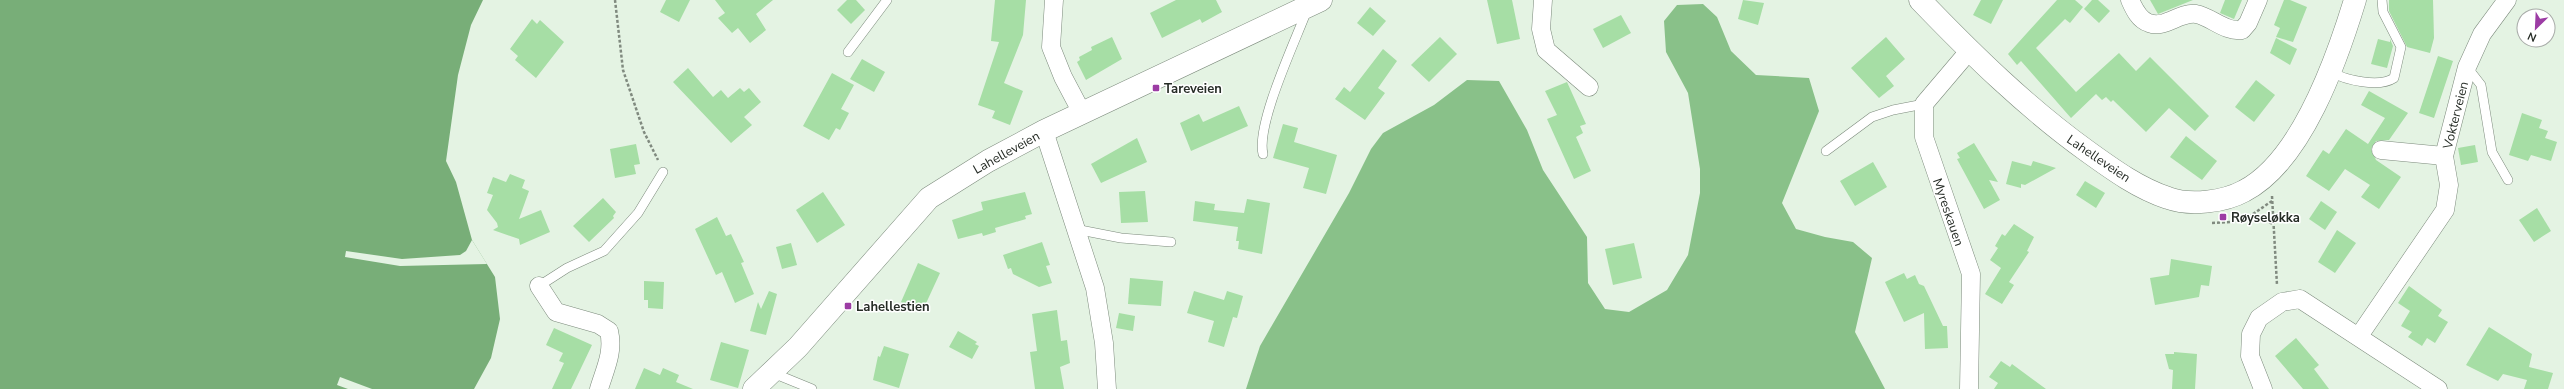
<svg xmlns="http://www.w3.org/2000/svg" width="2564" height="389" viewBox="0 0 2564 389" font-family="'Nunito Sans',sans-serif">
  <rect width="100%" height="100%" fill="#e4f3e3"/>
  <path fill="#89c189" d="M1703 4 1717 17 1731 51 1756 75 1809 78 1819 111 1782 203 1796 229 1825 237 1853 242 1872 258 1855 332 1885 389H1246L1260 346 1349 193 1371 149 1383 133 1434 105 1467 80 1499 81 1527 130 1543 170 1587 237 1588 283 1605 309 1629 312 1667 290 1688 255 1700 193V169L1688 93 1666 52 1664 21 1677 5Z"/>
  <path fill="#78ae78" d="M0 0H483L471 25 458 75 446 161 456 182 472 240 495 277 500 319 491 358 474 389H0Z"/>
  <g fill="#e4f3e3">
    <path d="M472 240 487 264 400 266 345 257 346 251 402 259 460 255 466 251Z"/>
    <path d="M340 377 372 389H348L337 385Z"/>
  </g>
  <g fill="#a6dea5">
    <path d="M666 0H690L679 22 660 12Z"/>
    <path d="M715 0H773L756 14 766 30 750 43 738 28 732 33 718 18 725 13Z"/>
    <path d="M847 0H856L865 10 851 24 837 10Z"/>
    <path d="M995 0H1026L1023 35 1004 83 1023 91 1010 125 992 118 995 111 978 105 999 42 991 41Z"/>
    <path d="M1176 0H1216L1222 12 1202 23 1200 19 1162 38 1150 13Z"/>
    <path d="M1487 0H1512L1520 39 1497 44Z"/>
    <path d="M1743 0 1764 3 1758 25 1738 19Z"/>
    <path d="M1981 0H2003L1991 24 1973 15Z"/>
    <path d="M2057 0H2075L2083 7 2070 23 2065 19 2036 48 2076 92 2119 53 2136 71 2150 57 2209 116 2195 131 2169 108 2146 132 2113 100 2111 102 2106 97 2102 100 2096 94 2071 118 2021 61 2017 65 2008 54Z"/>
    <path d="M2092 0H2098L2110 11 2099 23 2084 9Z"/>
    <path d="M2150 0H2193L2158 14Z"/>
    <path d="M2225 0H2242L2234 19 2220 13Z"/>
    <path d="M2284 0H2290L2307 7 2293 42 2276 37 2280 28 2274 25Z"/>
    <path d="M2389 0H2433L2434 38 2430 53 2407 47 2389 11Z"/>
    <path d="M1370 7 1386 21 1373 36 1357 23Z"/>
    <path d="M1621 15 1631 33 1603 48 1593 29Z"/>
    <path d="M532 19 537 24 540 20 564 42 536 78 515 60 518 56 510 49Z"/>
    <path d="M1112 37 1122 59 1086 80 1077 62 1080 60 1079 57 1092 50 1091 47Z"/>
    <path d="M1440 37 1457 54 1429 82 1411 65Z"/>
    <path d="M1886 37 1905 59 1886 76 1894 86 1879 98 1851 68Z"/>
    <path d="M2276 38 2297 49 2290 65 2270 53Z"/>
    <path d="M2378 39 2390 42V39L2393 46 2387 68 2371 64Z"/>
    <path d="M1383 49 1397 61 1378 88 1385 93 1365 120 1335 99 1344 87 1350 92Z"/>
    <path d="M2438 56 2453 61 2434 118 2419 113Z"/>
    <path d="M862 59 885 72 874 92 850 79Z"/>
    <path d="M688 68 713 97 721 90 728 98 740 88 744 92 749 88 761 102 744 117 752 125 731 143 673 82Z"/>
    <path d="M832 73 854 85 841 109 849 113 840 130 836 128 829 140 803 126Z"/>
    <path d="M2256 80 2275 95 2254 122 2235 107Z"/>
    <path d="M1567 82 1586 124 1580 126 1583 133 1576 137 1591 171 1574 179 1547 119 1557 115 1545 91Z"/>
    <path d="M2369 91 2408 113 2389 140 2376 141 2371 149 2376 160 2401 177 2379 209 2361 197 2370 185 2345 169 2329 191 2306 176 2323 150 2329 154 2346 129 2368 144 2385 118 2361 105Z"/>
    <path d="M1239 106 1248 126 1191 151 1180 123 1199 114 1203 122Z"/>
    <path d="M2522 113 2542 120 2539 128 2548 131 2545 138 2557 142 2551 161 2531 155 2528 161 2509 155Z"/>
    <path d="M1283 124 1298 128 1294 142 1337 155 1326 194 1303 188 1309 168 1273 158Z"/>
    <path d="M2186 136 2217 161 2202 180 2170 157Z"/>
    <path d="M1137 138 1147 162 1101 183 1091 164Z"/>
    <path d="M1974 143 1998 182 1989 180 2000 200 1984 209 1957 159 1960 158 1957 153Z"/>
    <path d="M636 144 640 164 634 165 636 174 615 178 610 149Z"/>
    <path d="M2475 145 2478 162 2461 165 2458 148Z"/>
    <path d="M2012 161 2031 166 2033 161 2056 168 2025 185 2021 184V188L2006 184Z"/>
    <path d="M1873 162 1887 187 1855 206 1840 181Z"/>
    <path d="M510 174 525 180 522 188 529 191 519 219 541 210 550 232 520 245 519 239 493 230 498 227 497 223 487 210 493 195 487 193 493 177 506 182Z"/>
    <path d="M2085 181 2105 193 2096 208 2076 195Z"/>
    <path d="M1145 191 1148 222 1121 223 1119 192Z"/>
    <path d="M823 192 845 225 817 243 796 210Z"/>
    <path d="M1025 192 1032 214 1025 216 1026 219 995 228 996 232 983 236 982 233 958 239 952 220 983 210 981 202Z"/>
    <path d="M603 198 616 212 613 216 614 218 589 242 573 226Z"/>
    <path d="M1247 199 1270 203 1262 254 1238 249 1239 241H1236L1238 227 1193 221 1195 201 1215 204 1214 210 1244 213Z"/>
    <path d="M2321 201 2337 212 2325 230 2309 219Z"/>
    <path d="M2537 208 2551 231 2534 242 2519 220Z"/>
    <path d="M717 217 726 236 731 234 744 262 741 263 754 294 735 303 722 272 716 275 695 229Z"/>
    <path d="M2014 224 2034 237 2027 251 2029 252 2009 282 2014 285 2002 304 1985 294 2001 268 1990 260 1998 248 1995 246 2002 234 2005 236Z"/>
    <path d="M2337 230 2356 243 2335 273 2318 262Z"/>
    <path d="M1042 242 1050 265 1046 266 1052 283 1039 287 1013 274 1011 268 1008 269 1003 255Z"/>
    <path d="M791 243 797 265 782 269 776 247Z"/>
    <path d="M1634 243 1642 278 1613 285 1605 249Z"/>
    <path d="M2171 259 2212 266 2209 286 2201 285 2199 297 2155 305 2150 278 2169 275Z"/>
    <path d="M918 263 940 273 922 312 901 302Z"/>
    <path d="M1904 273 1907 279 1915 275 1919 284 1924 286 1943 326H1947L1948 348 1925 349 1924 313 1904 322 1885 282Z"/>
    <path d="M1130 278 1163 281 1161 306 1128 304Z"/>
    <path d="M644 281 664 282 663 309 648 308V300H644Z"/>
    <path d="M2409 286 2442 310 2438 316 2448 322 2435 343 2427 338 2422 346 2408 337 2412 332 2401 326 2410 311 2398 303Z"/>
    <path d="M769 291 777 294 766 335 750 331 758 302 761 309Z"/>
    <path d="M1194 291 1224 300 1227 291 1243 296 1237 318 1233 317 1224 347 1208 342 1214 321 1187 313Z"/>
    <path d="M1057 310 1061 341 1067 340 1070 363 1060 367 1064 389H1035L1030 352 1037 351 1032 314Z"/>
    <path d="M1119 313 1135 316 1133 331 1116 328Z"/>
    <path d="M2489 327 2532 354 2529 367 2553 373 2548 389H2524L2527 380 2503 374 2498 381 2466 365Z"/>
    <path d="M554 328 592 345 571 389H552L564 363 559 361 563 353 546 345Z"/>
    <path d="M958 331 977 342 975 344 979 346 972 359 949 347Z"/>
    <path d="M2296 338 2319 365 2314 369 2329 389H2303L2275 356Z"/>
    <path d="M721 342 749 350 738 388 710 380Z"/>
    <path d="M884 346 909 354 899 388 873 380 878 356 880 357Z"/>
    <path d="M2174 352 2197 354 2195 389H2172L2173 370 2169 369 2165 354H2174Z"/>
    <path d="M2001 361 2010 367 2012 364 2046 389H1994L1998 383 1989 377Z"/>
    <path d="M644 368 660 375 663 368 679 375 676 382 693 389H635Z"/>
  </g>
  <g fill="none" stroke-linecap="round" stroke-linejoin="round">
    <defs>
      <g id="service">
        <path d="M848 52 887 0"/>
        <path d="M2467 67 2481 85 2492 152 2508 180"/>
        <path d="M2331 72C2345 80 2379 88 2394 78L2401 47 2383 12 2382 0"/>
        <path d="M1826 151 1872 117 1893 110 1924 104"/>
        <path d="M1263 154C1256 124 1295 42 1307 10"/>
        <path d="M1075 229 1121 238 1171 242"/>
        <path d="M539 286 567 268 604 251 638 213 663 172"/>
        <path d="M773 373 812 389"/>
      </g>
      <g id="minor">
        <path d="M1054 0 1051 47 1063 77 1082 113"/>
        <path d="M1543 0 1541 29 1546 50 1589 87"/>
        <path d="M2130 0C2134 9 2139 20 2149 23 2165 29 2179 12 2196 14 2212 17 2224 32 2242 30L2248 23 2258 0"/>
        <path d="M1044 131 1095 288 1104 343 1107 389"/>
        <path d="M2381 150 2444 156"/>
        <path d="M539 286 556 312 598 324 609 331C614 352 605 369 599 389"/>
        <path d="M2359 336 2445 210 2449 185 2444 156 2467 67 2482 34 2507 0"/>
        <path d="M1969 389 1971 274 1924 137V104L1969 51"/>
        <path d="M2263 389 2250 356 2251 334 2259 318 2282 302 2300 299 2438 389"/>
      </g>
      <g id="tertiary">
        <path d="M1920 0C1972 54 2026 107 2087 151 2112 169 2138 188 2168 198 2190 206 2224 202 2244 191 2302 161 2337 59 2355 0"/>
        <path d="M754 389 798 347 929 198 988 161 1044 131 1321 0"/>
      </g>
    </defs>
    <use href="#service" stroke="#7c8a7c" stroke-width="10"/>
    <use href="#minor" stroke="#7c8a7c" stroke-width="19"/>
    <use href="#tertiary" stroke="#7c8a7c" stroke-width="23"/>
    <g stroke="#808a7f" stroke-width="2.5" stroke-dasharray="3 2" stroke-linecap="butt">
      <path d="M615 0 623 70 644 132 658 160"/>
      <path d="M2272 196 2277 285"/>
      <path d="M2253 214 2272 201"/>
      <path d="M2212 223 2232 222 2253 215 2273 224"/>
    </g>
    <use href="#service" stroke="#fff" stroke-width="9"/>
    <use href="#minor" stroke="#fff" stroke-width="18"/>
    <use href="#tertiary" stroke="#fff" stroke-width="22"/>
  </g>
  <g fill="#9c3ca4" stroke="#fff" stroke-width="1.5">
    <rect x="1152" y="84" width="8" height="8" rx="2"/>
    <rect x="2219" y="213" width="8" height="8" rx="2"/>
    <rect x="844" y="302" width="8" height="8" rx="2"/>
  </g>
  <g text-anchor="middle" stroke-width="3" stroke-linejoin="round" paint-order="stroke">
    <g font-size="13" font-weight="bold" fill="#262c26" stroke="#fff" text-anchor="start">
      <text x="1164" y="93">Tareveien</text>
      <text x="2231" y="222">Røyseløkka</text>
      <text x="856" y="311">Lahellestien</text>
    </g>
    <g font-size="13" fill="#262c26" stroke="#fff">
      <text transform="translate(2455 115) rotate(-76)" y="5">Vokterveien</text>
      <text transform="translate(1006 152) rotate(-29)" y="5">Lahelleveien</text>
      <text transform="translate(2099 158) rotate(34)" y="5">Lahelleveien</text>
      <text transform="translate(1949 212) rotate(71)" y="5">Myreskauen</text>
    </g>
  </g>
  <g transform="translate(2536 28) rotate(204)"><circle r="19" fill="#ffffff" stroke="#a8aba8"/>
  <path d="M0-3L7 15L0 10L-7 15Z" fill="#9c3ca4"/>
  <text y="-6" font-size="11" font-weight="bold" text-anchor="middle" fill="#262c26">N</text>
  </g>
</svg>
